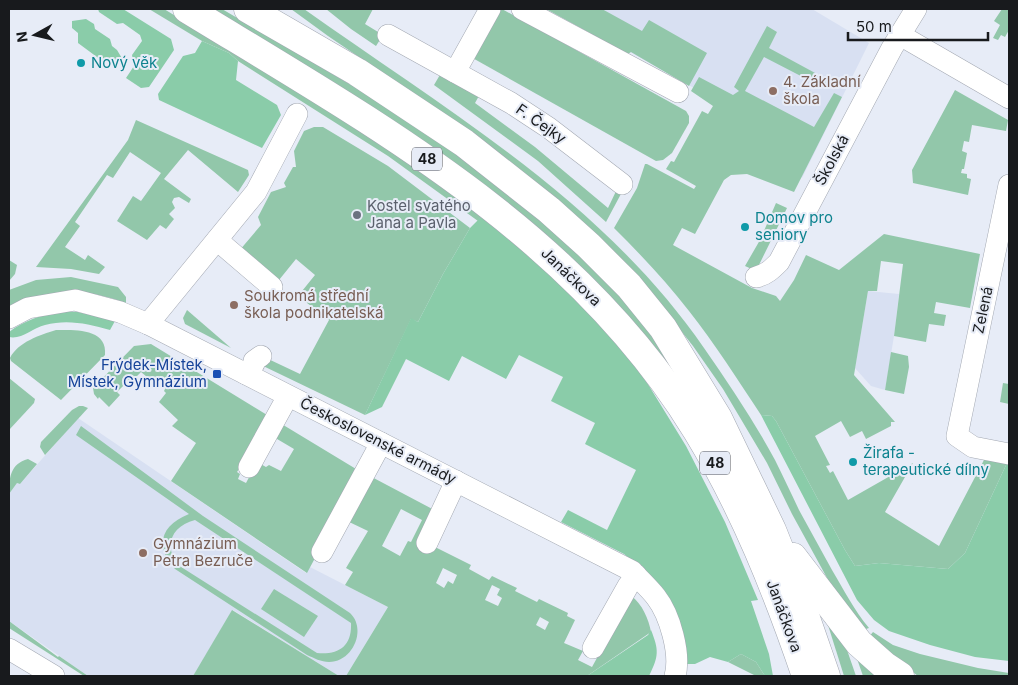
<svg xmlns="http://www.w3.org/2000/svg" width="1018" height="685" viewBox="0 0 1018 685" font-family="Inter,sans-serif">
  <rect width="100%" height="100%" fill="#e7ecf7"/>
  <g fill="#d8e0f2">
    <path d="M581 9H812L869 43 802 178 724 105 630 52Z"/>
    <path d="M868 291 899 294 894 336 885 390 871 386 855 368Z"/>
    <path d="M78 418 306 573 310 567 388 607 346 676H339L233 610 193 676H88L9 621V494L17 483 20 484Z"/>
  </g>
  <g fill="#92c7aa" fill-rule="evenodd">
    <path d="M149 9H164L288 84 439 181 483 215 478 221 388 156 238 61 229 53 202 41Z"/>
    <path d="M208 9H222L414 122 542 219 621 294 655 336 709 422 646 340Z"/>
    <path d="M291 9H304C446 110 603 201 704 348 729 384 754 421 775 460 783 476 791 493 799 510 810 530 821 550 832 570 844 590 854 610 869 628L860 631 849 618 792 514 767 463 723 389 693 346 651 293 459 125 328 36Z"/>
    <path d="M326 9H373L365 24 383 35 376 46 351 29Z"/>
    <path d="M495 9H502L686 111 689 116V123L672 153 663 160 656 161 469 56Z"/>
    <path d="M546 9H602L642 31 649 20 707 53 689 86 631 52 628 54Z"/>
    <path d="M1002 9H1009V30L1005 37 1001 35 998 40 993 38 1000 25 994 21Z"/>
    <path d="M767 26 777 32 769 48 828 80 824 88 764 57 745 91 814 127 834 93 842 97 794 192 747 174 731 175 724 180 695 234 682 228 673 245 752 288 776 296 780 301 794 280 806 255 839 270 884 234 980 254 970 308 936 302 934 313 946 315 944 326 929 324 926 342 894 336 903 264 881 261 877 291H868L854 375 895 422H891V426L866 439 862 431 850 437 841 421 815 436 830 465 826 466 830 473 833 471 848 500 913 463 885 512 939 546 984 460 1007 463 965 553 948 569 879 563 855 566 845 550 776 421 772 416 761 415C738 380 715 344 689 311 666 281 640 254 614 228L637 188 645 164H647L694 189 696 186 666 169 671 161 674 162 702 111 708 114 713 106 691 91 699 77 733 95 739 91 734 87Z"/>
    <path d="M441 73 480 94 475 103 535 147 608 208 618 187 622 192 606 222 538 161 434 85Z"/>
    <path d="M955 90 1008 120 1006 131 972 125 969 142 964 141 962 151 967 153 964 169H962L961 173 967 174V178L971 179 968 195 913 183 912 170Z"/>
    <path d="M136 120 248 170 249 175 238 192 188 150 164 179 191 199 189 203 179 197 174 198 172 202 175 208 169 214 174 219 166 229 160 225 147 240 117 221 133 196 141 201 161 173 130 152 113 178 107 175 75 222 80 226 65 247 85 260 88 255 105 267 99 274 71 269 36 267 128 140Z"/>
    <path d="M314 127H323L388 166 470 228 443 274 418 322 411 319 365 415 259 364 264 357 300 374 329 320 298 296 315 275 296 259 279 280 239 251 261 225 258 217 271 192 286 187 284 183 293 167H296L294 151 304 131Z"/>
    <path d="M776 203 787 208 756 271 745 266 760 240Z"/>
    <path d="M9 260 17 265 15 274 9 281Z"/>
    <path d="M71 277 118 287 126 297V303C83 288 50 287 9 309V290L36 280Z"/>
    <path d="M187 310 231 348 185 324 183 318Z"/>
    <path d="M56 330C74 330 108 328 105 355L61 400 11 361 10 358C18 342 40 335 56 330Z"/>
    <path d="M151 344 272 418 237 472 240 474 238 479 246 483 257 462 266 467 269 465 281 471 294 449 272 436 280 423 361 472 307 573 171 481 196 443 172 426 178 420 159 402 166 393 164 391 165 389V385L160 380H155L153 382 141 372 131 382 128 381 117 392 120 395 109 407 99 397 98 399 94 394 93 388 134 346Z"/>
    <path d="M891 352 908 356 909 367 904 394 885 390Z"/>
    <path d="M9 378 35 399 34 403 9 430Z"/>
    <path d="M1003 383 1009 384V404L1000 402Z"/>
    <path d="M79 406H83L88 408 45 455 40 447 41 442 72 410Z"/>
    <path d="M81 426 203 516 350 613C367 629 353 662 329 662 321 662 314 658 307 655L175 569C154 546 161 525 189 514L76 435ZM195 520 351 623C352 646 339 655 317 653L178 565C163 545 172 526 195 520Z"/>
    <path d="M28 459 37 464 20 484 17 483 9 494C9 478 10 464 28 459Z"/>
    <path d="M368 475 438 512 427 543 471 565 469 569 489 580 492 576 517 588 515 591 537 602 539 599 568 613 567 616 575 620 564 643 583 651 578 660 592 667 631 596C642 603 649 620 651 632L587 676H346L388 607 345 585 353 572 346 568 368 531 345 520ZM401 509 422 520 411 542 408 541 400 556 382 546ZM443 568 457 575 453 584 448 581 444 588 436 583ZM492 585 500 589 497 595 502 598 498 606 485 600ZM540 617 549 622 545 630 536 625Z"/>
    <path d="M274 589 318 616 304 637 261 609Z"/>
    <path d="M232 610 339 676H193Z"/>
    <path d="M9 621 58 657 59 656 88 676H84L9 628Z"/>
    <path d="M828 625 847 650 856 676H844Z"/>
    <path d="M873 632 893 645 920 654 978 668 1009 673V676H918L868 638Z"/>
    <path d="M855 653 883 676H863Z"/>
    <path d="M741 654 756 662 765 676H756L728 662Z"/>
  </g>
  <g fill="#8acca9">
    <path d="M98 9H123L171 39 174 50 149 87 141 88 126 78 134 66 132 55 142 41 140 35 123 23 117 24 99 12Z"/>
    <path d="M86 19 94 24 95 29 110 39 112 46 117 50 123 60 112 63 107 59 101 60 78 43V33L72 28V21Z"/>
    <path d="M202 41 229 53 238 61 236 80 277 105 281 115 262 148 159 100 158 94 183 56 195 53Z"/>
    <path d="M483 215 557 278 638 368 686 446 725 522 758 600 751 601 769 654 773 676H765L756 662 741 654 728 662 710 657 695 664H687L653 578 624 554 561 522 568 510 607 530 636 470 585 444 595 423 551 401 563 377 519 355 506 379 462 356 449 381 406 359 382 407 365 415 411 318 418 322 443 274 470 228Z"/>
    <path d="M61 311 78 312 115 321 110 330C88 324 68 319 45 325 33 328 21 340 9 337V332C25 320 42 315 61 311Z"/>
    <path d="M761 415 772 416 776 421 845 550 855 566 879 563 948 569 965 553 1007 463 1009 464V661L975 657 930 645 889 631 874 620 857 600Z"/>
    <path d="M651 630C659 650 659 656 649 676H587L648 635Z"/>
  </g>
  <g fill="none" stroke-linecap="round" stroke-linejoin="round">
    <defs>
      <g id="minor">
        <path d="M522 9 678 92"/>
        <path d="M388 35 511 103 549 128 622 184"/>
        <path d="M900 35 1009 98"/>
        <path d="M455 72 490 9"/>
        <path d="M1009 185 957 436 973 447 1009 454"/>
        <path d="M217 240 272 287"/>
        <path d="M756 277C766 275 772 269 779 262L892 48 916 9"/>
        <path d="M9 318 28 308 75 300 120 312 148 324 632 571C640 580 649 588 656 597 670 615 681 654 675 676"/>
        <path d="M148 324 256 192 297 114"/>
        <path d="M246 374 254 364V361L261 356"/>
        <path d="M249 467 288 396"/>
        <path d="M427 543 456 481"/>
        <path d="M322 552 381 443"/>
        <path d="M593 648 628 586 636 575"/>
        <path d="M9 649 54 676"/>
      </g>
      <g id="major">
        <path d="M187 9C377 125 578 235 697 431 744 508 777 591 806 676"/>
        <path d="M248 9 357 72 464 143 549 210 589 246 629 286 663 328 718 418 772 530 799 598 826 676"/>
        <path d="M793 557 859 643 885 666 900 676"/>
      </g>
    </defs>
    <use href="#minor" stroke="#a3a8b2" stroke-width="22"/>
    <use href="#major" stroke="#a3a8b2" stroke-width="29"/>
    <use href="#minor" stroke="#fff" stroke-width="21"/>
    <use href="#major" stroke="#fff" stroke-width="28"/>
  </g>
  <g fill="#0f9aa8" stroke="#e7ecf7" stroke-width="2">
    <circle cx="81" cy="63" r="5"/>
    <circle cx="745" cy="227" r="5"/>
    <circle cx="853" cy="462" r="5"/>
  </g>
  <g fill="#8d6e63" stroke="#e7ecf7" stroke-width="2">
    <circle cx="773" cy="91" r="5"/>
    <circle cx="234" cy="305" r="5"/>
    <circle cx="143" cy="553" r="5"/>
  </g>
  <circle fill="#6b7280" stroke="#e7ecf7" stroke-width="2" cx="357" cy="215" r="5"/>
  <rect fill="#1a4fb4" stroke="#e7ecf7" stroke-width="2" x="212" y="369" width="10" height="10" rx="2.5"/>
  <g text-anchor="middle" stroke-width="4" stroke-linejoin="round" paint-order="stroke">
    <g fill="#e7ecf7" stroke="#56595e" stroke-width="1">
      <rect x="412" y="147.5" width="30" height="23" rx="4"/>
      <rect x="700" y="451.5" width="30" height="23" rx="4"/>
    </g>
    <g font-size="14" font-weight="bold" fill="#181a1d">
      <text x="427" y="164">48</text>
      <text x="715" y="468">48</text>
    </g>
    <g font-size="15" fill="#0d838f" stroke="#e7ecf7" text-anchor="start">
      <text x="91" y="68">Nový věk</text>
      <text x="755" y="223">Domov pro<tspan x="755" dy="17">seniory</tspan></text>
      <text x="863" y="458">Žirafa -<tspan x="863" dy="17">terapeutické dílny</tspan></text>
    </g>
    <g font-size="15" fill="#785e54" stroke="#e7ecf7" text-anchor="start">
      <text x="783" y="87">4. Základní<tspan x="783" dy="17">škola</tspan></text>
      <text x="244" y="301">Soukromá střední<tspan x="244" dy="17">škola podnikatelská</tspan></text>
      <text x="153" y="549">Gymnázium<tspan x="153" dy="17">Petra Bezruče</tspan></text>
    </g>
    <g font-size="15" fill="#181a1d" stroke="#e7ecf7">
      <text transform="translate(541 124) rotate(35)" y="5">F. Čejky</text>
      <text transform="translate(832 160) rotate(-62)" y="5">Školská</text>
      <text transform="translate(571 277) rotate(44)" y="5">Janáčkova</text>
      <text transform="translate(983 310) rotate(-78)" y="5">Zelená</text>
      <text transform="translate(378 441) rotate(27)" y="5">Československé armády</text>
      <text transform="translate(784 616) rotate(70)" y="5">Janáčkova</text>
    </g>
    <g font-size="15" fill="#5b616d" stroke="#e7ecf7" text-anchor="start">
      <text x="367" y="211">Kostel svatého<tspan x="367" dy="17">Jana a Pavla</tspan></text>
    </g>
    <g font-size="15" fill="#164399" stroke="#e7ecf7" text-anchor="end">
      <text x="207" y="370">Frýdek-Místek,<tspan x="207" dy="17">Místek, Gymnázium</tspan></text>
    </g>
  </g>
  <rect width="1018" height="685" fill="none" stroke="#181a1d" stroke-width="20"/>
  <g transform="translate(35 35) rotate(262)" stroke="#e7ecf7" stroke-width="4" paint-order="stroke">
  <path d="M0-4L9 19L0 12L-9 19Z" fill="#181a1d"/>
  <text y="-8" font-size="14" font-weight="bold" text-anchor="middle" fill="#181a1d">N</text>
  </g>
  <path d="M848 32v8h140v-8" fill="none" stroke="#181a1d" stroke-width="2.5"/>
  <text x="856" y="32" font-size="15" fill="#181a1d" stroke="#e7ecf7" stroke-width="4" paint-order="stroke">50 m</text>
</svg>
